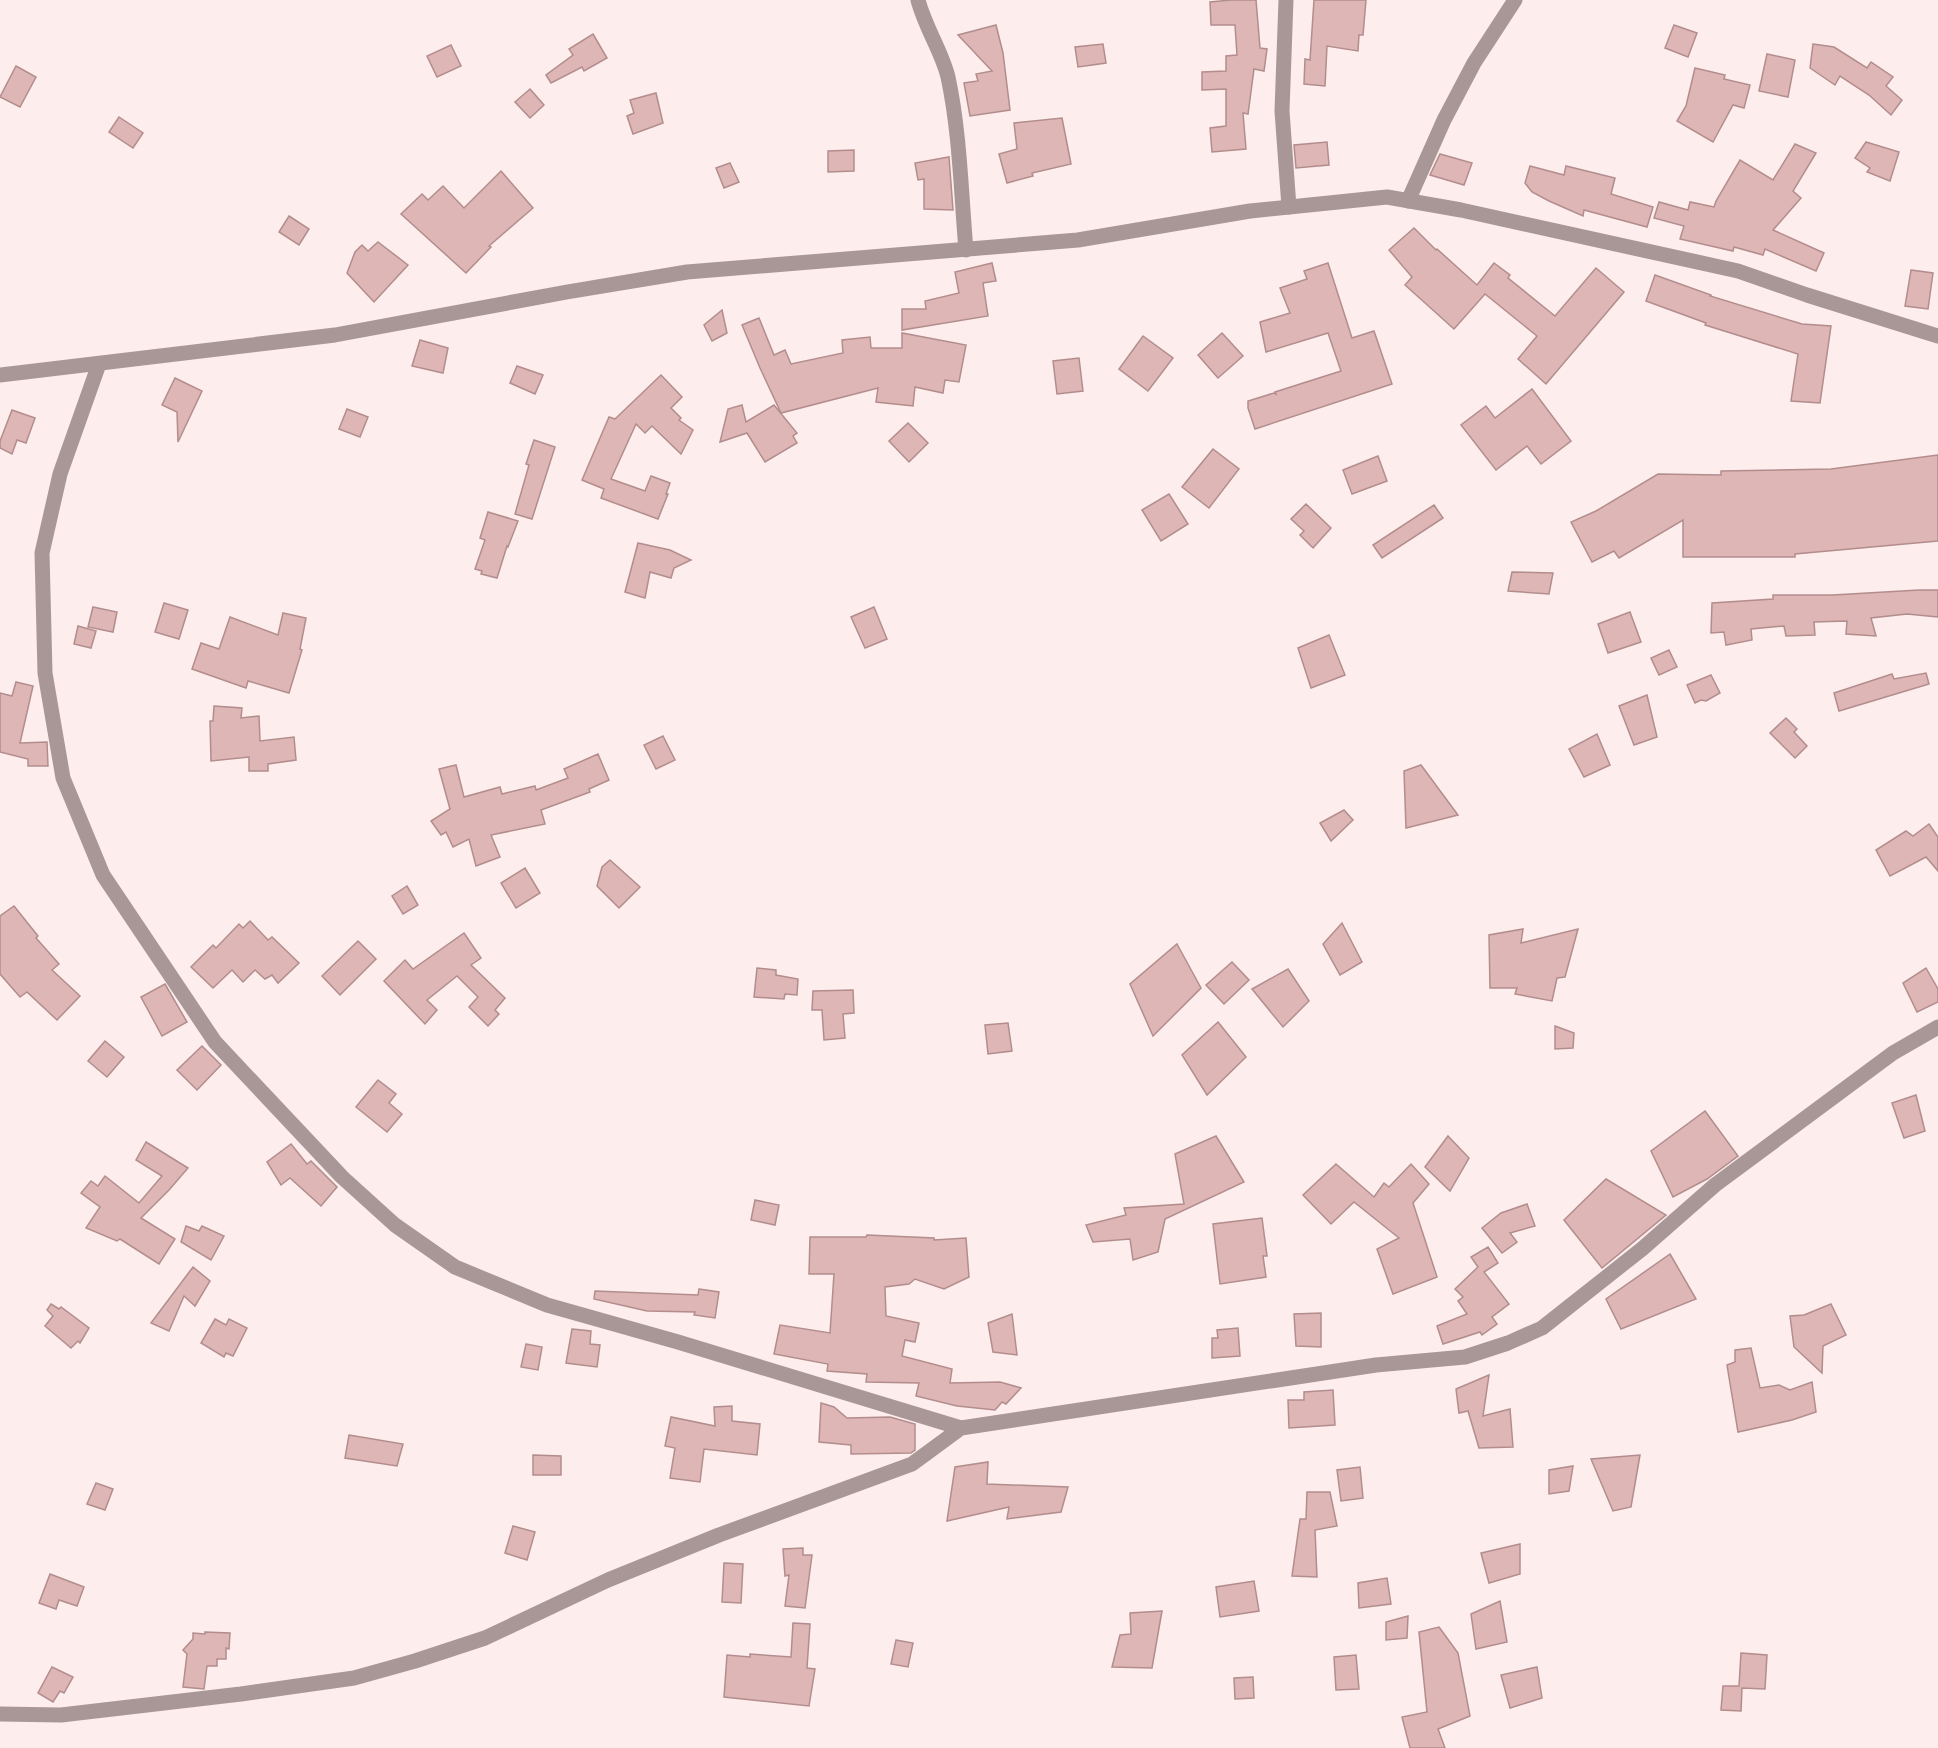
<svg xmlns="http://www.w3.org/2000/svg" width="1938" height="1748" viewBox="0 0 1938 1748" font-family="'Roboto Serif',serif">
  <rect width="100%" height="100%" fill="#fdedec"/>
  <g fill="#ddb6b5" stroke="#b38d8d" stroke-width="1.5">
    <path d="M1231 0H1256L1260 48 1267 49 1264 71 1254 69 1248 114 1243 113 1246 149 1212 152 1210 128 1226 126V89L1202 90V72L1226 71V56L1237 55 1235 25H1211L1210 2Z"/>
    <path d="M1314 0H1366L1363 35H1359L1358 51 1327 46 1325 86 1304 84 1305 59 1310 60Z"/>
    <path d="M996 25 1003 53 1010 110 970 116 964 83 978 81 976 74 992 71 958 35Z"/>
    <path d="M1674 25 1697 33 1688 57 1665 48Z"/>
    <path d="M593 34 607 58 584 71 582 67 551 83 546 75 573 55 569 49Z"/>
    <path d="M1103 44 1106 63 1078 67 1075 47Z"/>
    <path d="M1813 44 1834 47 1867 68 1871 62 1893 77 1886 86 1902 100 1891 115 1869 95 1840 76 1835 85 1810 68Z"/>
    <path d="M451 45 461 66 437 77 427 56Z"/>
    <path d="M1767 54 1795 60 1788 97 1759 91Z"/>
    <path d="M16 66 36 77 20 107 0 97Z"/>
    <path d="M1695 68 1725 75 1724 79 1750 85 1744 108 1733 105 1713 142 1677 121 1686 106Z"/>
    <path d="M530 89 544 105 530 118 515 102Z"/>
    <path d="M656 93 663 123 633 134 627 116 634 113 630 100Z"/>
    <path d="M119 117 143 133 133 148 109 132Z"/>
    <path d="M1062 118 1071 164 1032 173 1033 176 1007 183 999 154 1017 149 1014 123Z"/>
    <path d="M1327 142 1329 165 1296 168 1294 145Z"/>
    <path d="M1866 142 1899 152 1890 181 1867 172 1870 168 1855 158Z"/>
    <path d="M1795 144 1816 153 1793 191 1801 198 1773 230 1824 253 1816 271 1765 249 1763 255 1734 247 1733 251 1680 239 1684 226 1654 218 1659 202 1688 210 1690 202 1714 207 1716 201 1740 160 1773 180Z"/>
    <path d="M854 150V171L828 172V151Z"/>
    <path d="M1440 154 1472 163 1464 185 1430 175Z"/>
    <path d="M949 157 953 210 924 209V179L918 180 915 163Z"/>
    <path d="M730 163 739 182 724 188 716 168Z"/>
    <path d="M1530 166 1564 175 1566 166 1615 178 1611 194 1653 207 1647 227 1584 210 1583 216 1549 201 1532 192 1525 183Z"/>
    <path d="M501 171 533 208 489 246 491 247 466 273 401 214 422 194 428 200 443 186 464 208Z"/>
    <path d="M289 216 309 229 299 245 279 232Z"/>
    <path d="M1414 228 1436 250 1437 249 1477 285 1494 263 1510 275 1508 278 1555 316 1596 268 1624 292 1546 384 1518 359 1537 336 1485 294 1454 329 1405 285 1412 277 1389 250Z"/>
    <path d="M378 242 408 265 374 302 347 273 355 252 362 245 368 251Z"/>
    <path d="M992 263 996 281 983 283 988 316 902 330V309H926L925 301 959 293 955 272Z"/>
    <path d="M1328 263 1352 338 1374 331 1392 384 1255 429 1248 408V401L1274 393 1276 394 1275 392 1341 371 1328 333 1266 352 1260 322 1290 313 1280 288 1307 279 1304 271Z"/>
    <path d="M1911 270 1933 273 1928 309 1905 306Z"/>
    <path d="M1655 275 1711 295 1710 296 1802 324 1831 326 1820 403 1791 401 1798 354 1705 325 1706 323 1646 301Z"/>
    <path d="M722 310 727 333 712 341 704 325Z"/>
    <path d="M759 318 774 355 785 350 791 364 843 353 842 340 870 337 871 348H902V333L966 345 959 382 945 380 943 393 915 387 913 406 876 402 878 388 781 413 760 368 742 325Z"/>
    <path d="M1222 333 1243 356 1218 378 1198 355Z"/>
    <path d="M1143 336 1173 358 1148 391 1119 369Z"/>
    <path d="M420 340 448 348 443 373 412 366Z"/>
    <path d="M1079 358 1083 391 1057 394 1053 361Z"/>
    <path d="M517 366 543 375 535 394 510 383Z"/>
    <path d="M661 375 682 397 671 408 681 418 679 420 693 430 681 454 652 426 645 433 636 424 611 479 645 491 651 476 670 483 666 494H668L658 519 601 498 604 489 582 480 609 417 615 419Z"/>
    <path d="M175 378 202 391 178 442 177 412 162 405Z"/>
    <path d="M1532 389 1571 441 1541 464 1527 446 1496 470 1461 425 1486 406 1495 418Z"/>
    <path d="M742 405 746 422 774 405 797 433 793 436 797 443 765 462 747 433 720 442 728 409Z"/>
    <path d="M347 409 368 417 360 437 339 429Z"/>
    <path d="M12 410 35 418 26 443 17 440 12 454 0 448V441Z"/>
    <path d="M908 423 928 443 909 462 889 441Z"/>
    <path d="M534 440 555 447 532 519 515 514 529 465 526 464Z"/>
    <path d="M1213 449 1239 469 1209 508 1182 487Z"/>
    <path d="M1938 455V541L1795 554V557H1683V520L1619 558 1614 551 1592 562 1571 522 1596 511 1658 474 1721 475V471L1831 469Z"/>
    <path d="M1378 456 1387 481 1352 494 1343 470Z"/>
    <path d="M1169 494 1188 524 1161 541 1142 510Z"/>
    <path d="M1306 504 1331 528 1313 548 1300 535 1304 531 1291 519Z"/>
    <path d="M1434 505 1443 518 1382 558 1373 545Z"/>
    <path d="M488 512 518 521 508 547 507 546 497 578 481 574 482 571 475 569 485 540 480 538Z"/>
    <path d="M638 543 670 550 691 560 674 568 671 578 650 572 645 598 625 592Z"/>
    <path d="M1512 572 1553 573 1549 594 1508 591Z"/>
    <path d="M1919 590H1938V617L1907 614 1871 618 1876 636 1846 634 1847 621 1814 622 1815 635 1786 636 1784 626 1751 629 1752 640 1726 645 1724 632 1711 633 1712 603 1773 599V595H1833Z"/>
    <path d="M164 603 188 610 179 639 155 632Z"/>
    <path d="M93 607 117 612 113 632 88 627Z"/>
    <path d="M874 607 887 639 865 648 851 617Z"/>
    <path d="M1630 612 1641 642 1608 653 1598 624Z"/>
    <path d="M283 613 306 618 300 649 302 650 289 693 248 681 246 688 192 669 201 643 219 649 230 617 278 635Z"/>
    <path d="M78 626 96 631 91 648 74 644Z"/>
    <path d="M1329 635 1345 675 1311 688 1298 648Z"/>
    <path d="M1669 650 1677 667 1659 675 1651 658Z"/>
    <path d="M1926 673 1929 684 1839 711 1834 693 1892 674 1894 679Z"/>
    <path d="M1711 675 1720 693 1706 701 1701 700 1695 703 1687 685Z"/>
    <path d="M16 682 33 686 20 743 47 742 48 766H28V759L0 752V693L12 696Z"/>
    <path d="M1647 695 1657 737 1634 745 1619 706Z"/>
    <path d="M214 706 242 708 241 718 259 716 260 741 294 737 296 760 268 764V771H249V757L211 761 210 721H213Z"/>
    <path d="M1786 718 1797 729 1794 732 1807 746 1795 758 1770 733Z"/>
    <path d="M1597 734 1610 765 1584 777 1569 749Z"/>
    <path d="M663 736 675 760 656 769 644 745Z"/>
    <path d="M598 754 609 780 589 789 590 792 541 810 545 824 491 835 500 857 476 866 469 839 453 847 446 832 441 835 431 821 450 809 439 769 456 765 464 797 500 787 502 794 535 786 536 790 568 778 564 769Z"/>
    <path d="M1421 765 1458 815 1406 828 1404 771Z"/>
    <path d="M1344 810 1353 820 1331 841 1320 823Z"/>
    <path d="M1929 824 1938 837V871L1926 857 1890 876 1876 850 1906 831 1913 836Z"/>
    <path d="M610 860 640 887 619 908 597 886 602 867Z"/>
    <path d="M525 868 540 893 516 908 501 883Z"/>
    <path d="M407 886 418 905 403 914 392 896Z"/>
    <path d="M14 906 38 936 36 938 59 964 52 970 80 996 57 1020 27 992 20 997 0 974V916Z"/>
    <path d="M250 921 268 940 272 937 299 963 278 983 272 975 265 979 255 970 243 982 232 970 213 988 191 967 213 945 216 948 239 924 243 928Z"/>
    <path d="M1342 923 1362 962 1340 975 1323 944Z"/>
    <path d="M1523 929 1521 943 1578 929 1565 977 1557 978 1552 1001 1515 994 1517 988H1490L1489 935Z"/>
    <path d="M464 933 481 958 471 965 505 998 495 1010 499 1014 488 1026 469 1007 478 997 457 976 427 1000 437 1010 425 1024 384 981 405 960 413 969Z"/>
    <path d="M358 941 376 959 340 995 322 976Z"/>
    <path d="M1177 944 1201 988 1153 1036 1130 984Z"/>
    <path d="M1232 962 1249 980 1224 1004 1206 985Z"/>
    <path d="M757 968 776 970V975L798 979 797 995 785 994 784 999 754 997Z"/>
    <path d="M1926 968 1938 989V1002L1917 1012 1903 983Z"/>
    <path d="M1288 969 1309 1001 1283 1027 1252 989Z"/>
    <path d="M165 984 187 1022 162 1036 141 997Z"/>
    <path d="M853 990 854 1013 843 1014 845 1038 824 1040 822 1010H812L813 991Z"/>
    <path d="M1218 1022 1246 1057 1207 1095 1182 1055Z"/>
    <path d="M1008 1023 1012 1051 988 1054 985 1025Z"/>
    <path d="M1555 1026 1574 1033 1573 1048 1555 1049Z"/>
    <path d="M105 1041 124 1057 107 1077 88 1061Z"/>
    <path d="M202 1046 221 1065 197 1090 177 1070Z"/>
    <path d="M378 1080 396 1094 389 1103 402 1114 387 1132 356 1107Z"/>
    <path d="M1916 1095 1925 1131 1904 1138 1892 1103Z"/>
    <path d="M1705 1111 1738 1156 1707 1179 1673 1197 1651 1151Z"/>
    <path d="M1216 1136 1244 1182 1165 1219 1158 1252 1133 1260 1130 1239 1093 1242 1086 1225 1126 1215 1124 1208 1184 1204 1175 1154Z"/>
    <path d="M1448 1136 1469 1158 1450 1191 1425 1167Z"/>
    <path d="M146 1142 188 1168 169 1190 141 1218 175 1239 159 1264 120 1239 117 1241 86 1228 100 1207 81 1193 91 1181 98 1186 105 1176 139 1203 162 1176 136 1160Z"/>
    <path d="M291 1144 307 1164 311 1161 337 1187 321 1206 290 1178 281 1185 267 1162Z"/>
    <path d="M1336 1164 1374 1197 1384 1183 1389 1187 1411 1164 1429 1184 1413 1203 1437 1277 1393 1294 1377 1249 1399 1238 1354 1202 1331 1224 1303 1195Z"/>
    <path d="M1606 1179 1666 1215 1602 1268 1564 1220Z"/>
    <path d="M755 1200 779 1205 775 1225 751 1220Z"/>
    <path d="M1527 1204 1535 1226 1510 1233 1517 1242 1502 1253 1482 1228 1501 1213Z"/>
    <path d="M1262 1218 1267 1256H1263L1266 1277 1220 1284 1213 1224Z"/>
    <path d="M186 1226 199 1231 202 1226 224 1236 211 1260 181 1242Z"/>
    <path d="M867 1235 934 1238V1240L966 1238 969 1277 944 1289 915 1279 909 1284 885 1287 886 1316 919 1323 915 1342 905 1340 902 1356 952 1369 950 1383 1000 1382 1021 1388 1006 1404 1002 1402 995 1410 957 1406 916 1396 919 1383 866 1382 867 1374 827 1371 828 1364 774 1354 780 1325 830 1333 834 1274H809L810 1237H866Z"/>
    <path d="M1488 1247 1498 1263 1484 1272 1509 1304 1492 1317 1497 1324 1482 1335 1480 1332 1443 1344 1437 1326 1467 1314 1458 1301 1463 1297 1455 1289 1478 1267 1471 1257Z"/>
    <path d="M1670 1254 1696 1299 1621 1329 1606 1299Z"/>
    <path d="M193 1267 210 1281 195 1306 184 1296 169 1331 151 1323Z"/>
    <path d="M699 1289 719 1292 715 1318 694 1315 695 1312 647 1311 594 1299 595 1291 698 1295Z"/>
    <path d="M51 1304 59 1309 61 1307 89 1328 80 1343 78 1341 71 1348 45 1326 53 1316 47 1310Z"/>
    <path d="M1831 1304 1846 1335 1823 1346 1822 1373 1794 1347 1790 1316 1804 1315Z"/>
    <path d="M1321 1313V1347L1296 1346 1294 1314Z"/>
    <path d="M1012 1314 1017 1355 993 1352 988 1323Z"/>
    <path d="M215 1319 226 1325 229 1319 247 1328 233 1356 226 1353 224 1357 201 1343Z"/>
    <path d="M1238 1328 1240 1356 1212 1358V1338H1218L1217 1330Z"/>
    <path d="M572 1329 591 1331 590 1344 600 1345 597 1367 566 1363Z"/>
    <path d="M526 1344 542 1347 538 1370 521 1367Z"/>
    <path d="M1751 1348 1760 1388 1779 1385 1790 1390 1812 1382 1816 1412 1792 1420 1738 1432 1727 1365 1735 1362V1350Z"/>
    <path d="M1489 1375 1483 1416 1510 1409 1513 1447 1479 1448 1468 1411 1459 1413 1456 1389Z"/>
    <path d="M1333 1390 1335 1425 1289 1428 1288 1400H1304V1392Z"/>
    <path d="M821 1403 834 1407 847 1418 890 1417 915 1424V1450L911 1453 851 1454V1445L819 1442Z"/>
    <path d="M732 1406V1421L760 1424 757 1455 704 1449 700 1482 670 1478 675 1448 665 1446 671 1417 715 1426 714 1407Z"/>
    <path d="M349 1435 403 1444 397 1466 345 1458Z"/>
    <path d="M533 1455 561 1456V1475H533Z"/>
    <path d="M1640 1455 1631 1507 1613 1511 1591 1459Z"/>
    <path d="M988 1462 987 1484 1068 1487 1061 1512 1007 1519 1009 1507 947 1521 955 1467Z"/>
    <path d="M1573 1466 1569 1491 1549 1494V1470Z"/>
    <path d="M1360 1467 1363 1498 1341 1501 1337 1470Z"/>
    <path d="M96 1483 113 1489 105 1510 87 1504Z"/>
    <path d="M1307 1492H1330L1337 1526 1315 1530 1317 1577 1292 1576 1300 1519H1306Z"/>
    <path d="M513 1526 535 1532 527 1560 505 1553Z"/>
    <path d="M1520 1544V1574L1489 1583 1481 1553Z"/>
    <path d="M803 1548V1555H812L805 1608 785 1606 789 1575 785 1576 783 1549Z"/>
    <path d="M724 1563 743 1564 741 1603 722 1602Z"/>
    <path d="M50 1574 84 1587 77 1606 59 1600 56 1609 39 1603Z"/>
    <path d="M1387 1578 1391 1604 1359 1608 1358 1583Z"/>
    <path d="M1254 1581 1259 1611 1220 1617 1216 1587Z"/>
    <path d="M1500 1601 1507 1642 1476 1649 1471 1614Z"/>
    <path d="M1162 1611 1152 1668 1112 1667 1120 1635 1131 1634 1130 1613Z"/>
    <path d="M1408 1616 1407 1638 1386 1640V1622Z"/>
    <path d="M793 1623 810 1624 807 1668 815 1669 809 1706 724 1697 727 1655 750 1657V1654L791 1657Z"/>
    <path d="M1439 1627 1458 1653 1470 1716 1438 1729 1445 1748H1410L1402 1717 1427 1712 1419 1632Z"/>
    <path d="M205 1632 230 1633 229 1649 226 1648V1659H217V1666H207L204 1689 183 1687 187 1654 183 1650 193 1639V1633L205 1634Z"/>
    <path d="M896 1640 913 1643 908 1667 891 1664Z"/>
    <path d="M1741 1653 1767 1655 1765 1689 1742 1688 1741 1711 1721 1710 1723 1686H1739Z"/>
    <path d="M1356 1655 1359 1689 1336 1690 1334 1657Z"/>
    <path d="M52 1667 73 1677 64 1693 60 1691 53 1702 38 1693Z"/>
    <path d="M1537 1667 1542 1698 1510 1708 1501 1675Z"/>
    <path d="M1253 1677 1254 1698 1235 1699 1234 1678Z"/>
  </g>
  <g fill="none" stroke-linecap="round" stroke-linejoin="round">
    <g stroke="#a89796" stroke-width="15">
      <path d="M918 0C925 27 942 52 948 77 960 133 961 193 966 250"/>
      <path d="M1286 0 1282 111 1289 207"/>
      <path d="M1408 201 1444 120 1474 63 1515 0"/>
      <path d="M99 364 60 474 42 553 45 673 63 778 103 875 215 1042 342 1177 395 1225 455 1267 547 1305 678 1342 961 1428"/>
      <path d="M0 375 335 335 567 292 687 272 1078 240 1250 211 1387 197 1461 210 1738 271 1807 295 1938 336"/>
      <path d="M0 1714 61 1715 241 1694 354 1678 415 1661 485 1638 608 1580 719 1535 912 1464 961 1428 1376 1365 1465 1357 1508 1343 1542 1328 1642 1249 1715 1185 1893 1053 1938 1027"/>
    </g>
  </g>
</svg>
